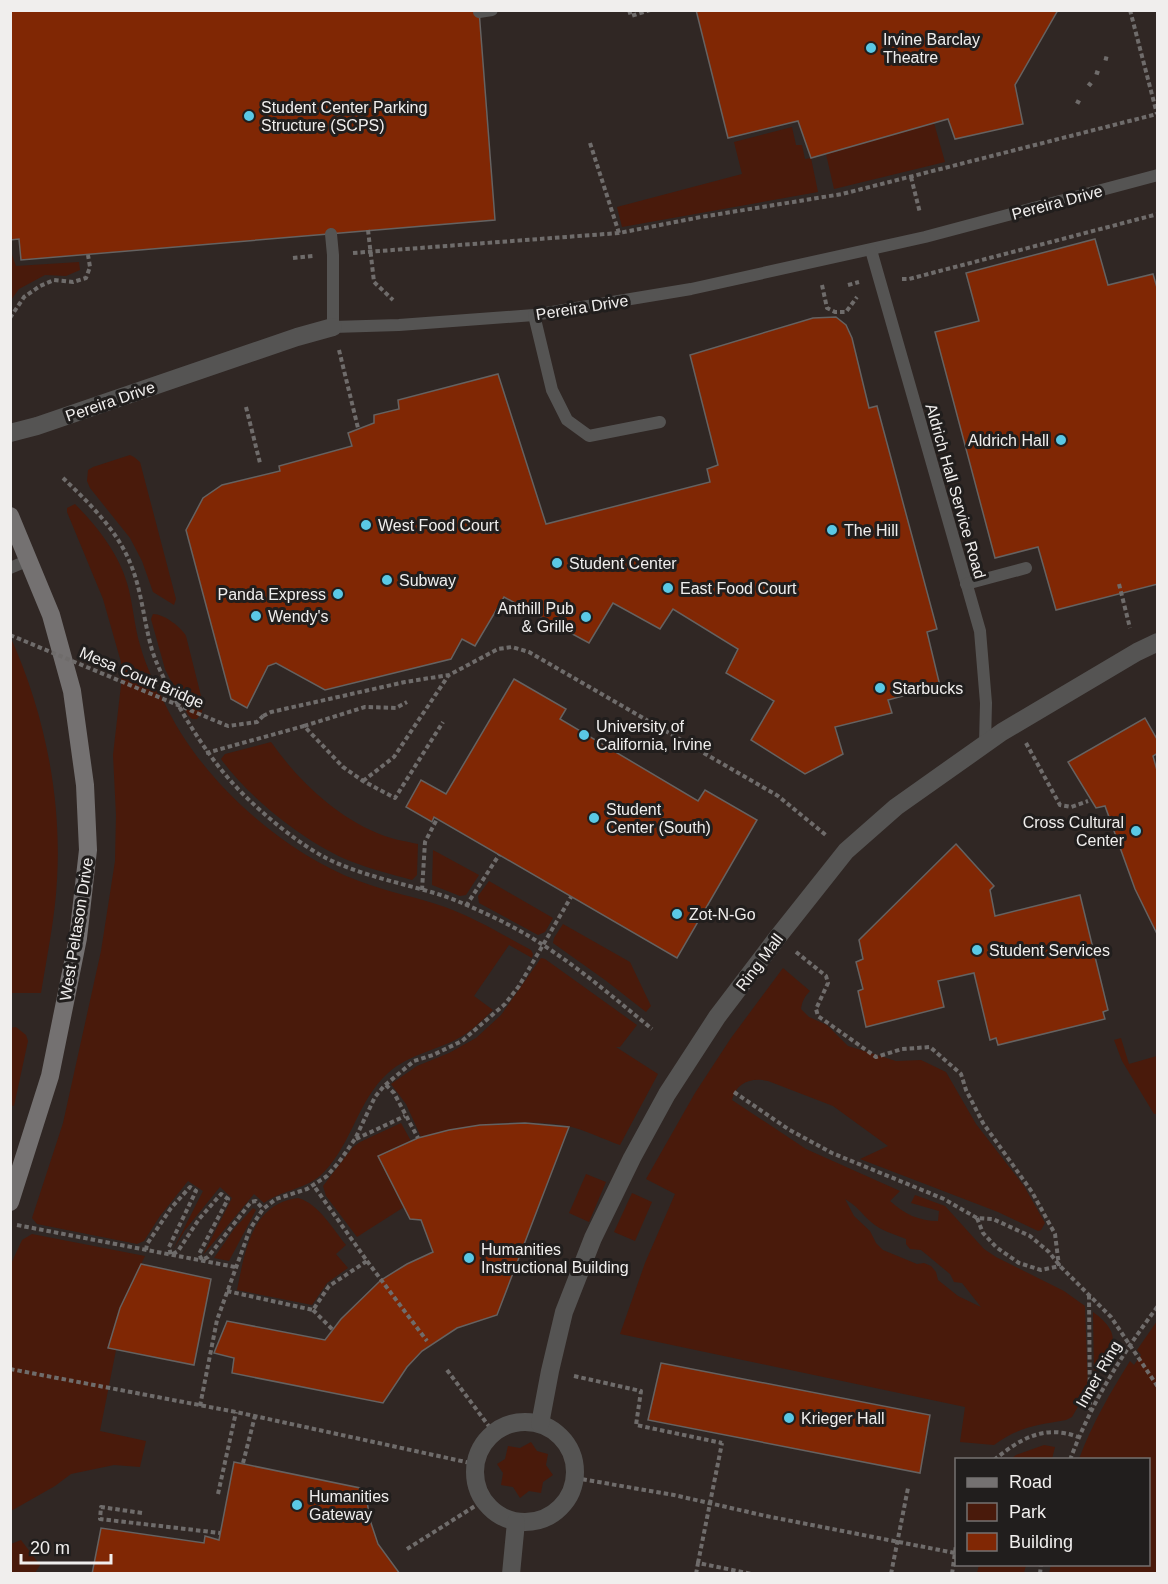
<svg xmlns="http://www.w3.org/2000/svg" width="1168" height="1584" viewBox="0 0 1168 1584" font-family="Helvetica,sans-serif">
  <rect width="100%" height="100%" fill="#211e1d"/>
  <path fill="#302724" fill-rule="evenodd" d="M11 11H1157V1573L11 1574ZM956 1460H1148V1564H956Z"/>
  <g fill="#491a0b" fill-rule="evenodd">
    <path d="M934 123 945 162 834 189 826 154Z"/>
    <path d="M792 127 796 145H802L805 159 811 158 818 192 622 227 617 207 742 174 734 142Z"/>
    <path d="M11 252 16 266 79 262 80 270 66 276 45 275 19 289 11 300Z"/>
    <path d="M130 455 134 457 140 462 176 599 174 605 153 592 142 561 130 538 90 488 87 481 88 470 93 467Z"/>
    <path d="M75 504C96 525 119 554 127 583 133 603 134 625 140 645 146 668 158 690 169 712 205 783 284 853 359 881 387 892 417 897 445 907 475 918 503 935 531 950L533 954 532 958 509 945 474 996 493 1010C482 1020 471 1032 457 1039 434 1051 408 1055 388 1073 358 1100 352 1143 324 1172 307 1190 283 1189 264 1203L254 1194 203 1255 232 1198 220 1187 185 1230 173 1250 203 1191 188 1181 160 1216 144 1241 137 1244 37 1224 32 1218 63 1123 101 951 115 861 116 815 113 755 121 685V662L103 599 67 512V508Z"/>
    <path d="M153 614C164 614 181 627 186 636L203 704 202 712 197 719H192L188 715 165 669 151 619Z"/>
    <path d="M10 636C44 711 62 797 57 880 55 918 47 955 41 993H11Z"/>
    <path d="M271 742C297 779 334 815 377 833 390 839 404 841 418 844L417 875 412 880C391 874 370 869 350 861 305 842 250 799 221 759L225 754Z"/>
    <path d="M433 850 479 875 466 895 460 896 432 885Z"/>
    <path d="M489 881 553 918 545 932 538 935 479 903 478 896Z"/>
    <path d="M563 924 630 962 651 1006 646 1012 605 980 553 943 554 938Z"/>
    <path d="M541 958 545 959 637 1025 620 1047H616L658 1074 620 1145C603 1139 585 1130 568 1126 519 1117 468 1125 421 1137L406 1104 391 1084 417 1066 449 1053 476 1038 501 1015Z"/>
    <path d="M783 968 810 991C805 996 802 1001 801 1009L809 1017 827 1025 848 1046 896 1061 921 1060 946 1072 976 1124 1024 1186 1045 1223 1041 1230 1038 1231 998 1212 860 1159 888 1146 833 1106 768 1081C751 1077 736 1083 732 1100L806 1149 900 1191 890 1201C904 1214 919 1221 938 1221L939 1211 911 1203 915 1195 945 1206 984 1249 996 1257 1064 1291 1085 1306 1088 1389 1072 1417 1066 1420C1037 1425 1018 1427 994 1445L960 1442 965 1407 620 1334 645 1263 675 1194 646 1179 695 1093 731 1038ZM845 1199C856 1205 862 1214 871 1222 881 1231 894 1234 906 1239V1244L910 1249 921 1250 950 1274 954 1282 962 1283 981 1307 958 1296 938 1280 936 1272 931 1266 924 1263 917 1264 883 1250 876 1243 870 1231 854 1216Z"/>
    <path d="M16 1027 26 1035 28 1041 14 1106 10 1105V1028Z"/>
    <path d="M1121 1038 1129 1064 1157 1056V1114H1154L1122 1061 1114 1040Z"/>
    <path d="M401 1123 411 1141 378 1156 404 1207 357 1237 326 1196 323 1186 353 1147 360 1142Z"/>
    <path d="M586 1174 606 1182 589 1222 569 1213Z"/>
    <path d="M632 1193 652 1202 635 1241 614 1232Z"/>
    <path d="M298 1198C319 1204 332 1228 346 1245L336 1254 348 1268 327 1283 312 1305 237 1290C245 1252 251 1204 298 1198Z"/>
    <path d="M253 1208 256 1210 229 1261 214 1258 234 1229Z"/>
    <path d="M32 1234 145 1256 120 1308 108 1348 116 1350 100 1431 146 1441 140 1467 114 1465 71 1474 55 1486 11 1511 10 1266 22 1240Z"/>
    <path d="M1093 1312C1126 1335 1112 1352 1094 1379Z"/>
    <path d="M1157 1321V1573H1049L1051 1565 1148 1564V1460L1079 1459C1092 1424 1110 1393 1130 1361L1134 1365 1141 1355 1137 1350Z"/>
    <path d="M531 1442 537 1451 548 1454 546 1465 553 1475 543 1482 541 1493 529 1491 520 1498 513 1487 501 1485 503 1473 497 1464 505 1459 508 1446 520 1448Z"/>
    <path d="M1044 1445 1055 1447 1052 1459H1011L1016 1455Z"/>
    <path d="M21 1540 40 1565 35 1573H11V1544Z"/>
    <path d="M979 1565V1564L1026 1565 1024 1573H977Z"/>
  </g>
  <g fill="#802704" stroke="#656261" stroke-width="1.5">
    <path d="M10 10H479L495 220 21 260 19 239 10 240Z"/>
    <path d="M696 10H1058L1015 85 1023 124 955 139 948 119 811 158 798 121 728 138Z"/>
    <path d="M1095 239 1108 285 1153 274 1158 291V584L1056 610 1038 547 995 558 935 332 979 321 966 273Z"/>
    <path d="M836 317 846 325 852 338 869 408 877 406 937 629 927 632 940 686 888 700 892 713 835 727 843 754 805 774 751 740 774 701 726 673 738 649 673 609 660 629 613 603 589 643 504 597 475 646 462 639 451 659 325 690 276 663 268 666 247 708 231 699 186 530 203 498 222 485 280 471 279 466 352 446 348 433 374 423V415L399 409 398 400 498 374 546 524 710 482 707 469 718 465 690 355 813 318Z"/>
    <path d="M514 679 566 709 560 719 698 801 705 790 757 820 677 958 434 817 432 822 406 807 421 780 446 794Z"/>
    <path d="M1145 718 1158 741V753L1153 756 1158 774V936L1135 889 1105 806 1096 808 1068 762Z"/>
    <path d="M956 844 994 886 990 890 995 916 1080 895 1108 1010 1103 1012 1105 1019 998 1045 996 1038 990 1040 974 973 938 981 944 1007 866 1027 858 991 863 989 856 962 863 959 859 940Z"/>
    <path d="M525 1123 569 1127 497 1315 457 1328 422 1351 407 1367 383 1403 232 1373 234 1358 214 1353 227 1321 325 1340 341 1319 381 1280 407 1264 433 1252 421 1220 410 1219 378 1156 418 1138 449 1130 480 1125Z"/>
    <path d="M141 1264 211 1279 194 1365 108 1348 120 1308Z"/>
    <path d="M661 1363 930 1415 920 1473 648 1420Z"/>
    <path d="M234 1462 365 1489 370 1520 378 1544 400 1574H92L101 1528 204 1543 205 1536 219 1540Z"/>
  </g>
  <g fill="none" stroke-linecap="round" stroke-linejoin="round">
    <g stroke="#6f6c6b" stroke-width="4" stroke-dasharray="4.5 3" stroke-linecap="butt">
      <path d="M629 10 631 16 650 10"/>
      <path d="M1130 10 1157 114"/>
      <path d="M1104 58 1108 59"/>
      <path d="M1095 72 1101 74"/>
      <path d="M1088 83 1093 87"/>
      <path d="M1076 101 1082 104"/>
      <path d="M590 143 619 233"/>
      <path d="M911 177 920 213"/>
      <path d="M368 230 374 282 393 300"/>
      <path d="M353 253 619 233 701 217 842 194 1157 114"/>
      <path d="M293 258 313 256"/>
      <path d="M902 279H909L1158 214"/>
      <path d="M822 285 827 308 835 312H846L857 297"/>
      <path d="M848 285 859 282"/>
      <path d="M10 318 24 297 40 286 54 280 73 282 86 278 90 267 88 255"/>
      <path d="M339 350 358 428"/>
      <path d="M246 407 260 463"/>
      <path d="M63 478C87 501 114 527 128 558 142 588 143 619 152 650 158 669 168 686 177 703 197 738 218 770 247 798 270 820 298 843 326 858 364 877 408 884 447 897 463 903 478 910 493 917 553 945 602 988 652 1029"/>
      <path d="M1119 584 1130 628"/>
      <path d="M263 716 271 712 405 682 449 675 498 649 512 647 529 652 778 796 827 836"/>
      <path d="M304 726 365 707 396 708 407 702"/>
      <path d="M1026 743 1060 805 1071 807 1088 801"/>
      <path d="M206 753 304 726 343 767 363 781 395 798 443 722"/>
      <path d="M363 781 394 757 448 676"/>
      <path d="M422 890 425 842 437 819"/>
      <path d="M466 906 499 855"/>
      <path d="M796 952 826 976 828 983 816 1009 818 1016 876 1057 902 1049 930 1047 961 1074 966 1090 983 1123 1032 1192 1055 1234 1059 1266"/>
      <path d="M386 1085 394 1093 418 1138"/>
      <path d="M734 1092 788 1129 832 1153 944 1199 977 1218 993 1219 1030 1236 1049 1252 1060 1266 1111 1317 1158 1387"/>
      <path d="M356 1139 405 1116"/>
      <path d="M977 1218 983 1233 996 1247 1019 1263 1041 1270 1060 1266"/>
      <path d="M17 1225 235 1267"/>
      <path d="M146 1250 147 1244 171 1208 190 1187 196 1191 169 1247 171 1255 178 1251 199 1219 221 1194 228 1199 199 1254 202 1260 208 1257 251 1202 256 1201 263 1209"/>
      <path d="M367 1261 427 1341"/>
      <path d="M227 1291 313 1310 329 1286 367 1261 314 1186"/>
      <path d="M1089 1295 1090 1410"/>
      <path d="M313 1310 333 1330"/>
      <path d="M10 1369 236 1412 475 1464"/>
      <path d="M447 1370 494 1433"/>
      <path d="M574 1376 641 1391 636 1425 722 1443"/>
      <path d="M200 1406 217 1320 250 1229 263 1209 276 1199 307 1189 327 1176 339 1162 355 1139 375 1097 384 1086 414 1061 433 1055 462 1041 505 1004 519 986 571 897"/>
      <path d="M994 1460C1020 1439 1044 1424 1078 1437"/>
      <path d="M1070 1460C1091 1403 1122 1354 1158 1306"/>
      <path d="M243 1463 255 1416"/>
      <path d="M575 1478 674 1495 766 1516 955 1553"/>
      <path d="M218 1494 236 1412"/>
      <path d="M142 1513 101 1507 100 1519 220 1533"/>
      <path d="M407 1549 483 1501"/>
      <path d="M696 1574 698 1563 752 1574"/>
      <path d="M891 1574 908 1488"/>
      <path d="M952 1574 956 1545"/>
      <path d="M1040 1574 1041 1564"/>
    </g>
    <g stroke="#555453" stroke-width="12">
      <path d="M479 12 492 10"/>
      <path d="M331 234 333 255V327L399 325 534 315 691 289 925 237 1158 175"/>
      <path d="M871 250 980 631 986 703 985 744"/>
      <path d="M534 315 552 390 567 420 589 436 660 422"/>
      <path d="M10 568 29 560"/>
      <path d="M966 584 1026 568"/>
    </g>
    <g stroke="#555453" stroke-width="18">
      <path d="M10 433 37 426 297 337 333 327"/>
      <circle cx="525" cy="1472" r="50"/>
      <path d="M540 1424 550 1371 564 1312 593 1238 632 1158 667 1094 717 1017 777 938 846 851 896 807 1002 732 1137 652 1158 642"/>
      <path d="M511 1574 516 1522"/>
    </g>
    <path stroke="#747171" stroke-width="18" d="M10 516 51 615 72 691 85 785 88 850 78 938 50 1076 10 1202"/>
    <g stroke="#6f6c6b" stroke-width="4" stroke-dasharray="4.5 3" stroke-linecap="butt">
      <path d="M10 635 228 726 257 722 263 716"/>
      <path d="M698 1563 722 1443"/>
    </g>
  </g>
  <g fill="#5ac8e5" stroke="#211e1d" stroke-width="2">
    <circle cx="871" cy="48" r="6"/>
    <circle cx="249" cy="116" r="6"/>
    <circle cx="1061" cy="440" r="6"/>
    <circle cx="366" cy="525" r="6"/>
    <circle cx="832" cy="530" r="6"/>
    <circle cx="557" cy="563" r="6"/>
    <circle cx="387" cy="580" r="6"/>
    <circle cx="668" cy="588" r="6"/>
    <circle cx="338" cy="594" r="6"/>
    <circle cx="256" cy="616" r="6"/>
    <circle cx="586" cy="617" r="6"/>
    <circle cx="880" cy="688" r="6"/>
    <circle cx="584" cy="735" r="6"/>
    <circle cx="594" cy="818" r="6"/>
    <circle cx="1136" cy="831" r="6"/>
    <circle cx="677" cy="914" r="6"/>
    <circle cx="977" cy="950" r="6"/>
    <circle cx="469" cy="1258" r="6"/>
    <circle cx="789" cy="1418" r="6"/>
    <circle cx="297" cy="1505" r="6"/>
  </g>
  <g text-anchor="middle" stroke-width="6" stroke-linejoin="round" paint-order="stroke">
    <g font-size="16" fill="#f0eeed" stroke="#211e1d" text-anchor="start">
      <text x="883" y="45">Irvine Barclay<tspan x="883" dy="18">Theatre</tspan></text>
      <text x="261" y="113">Student Center Parking<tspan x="261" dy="18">Structure (SCPS)</tspan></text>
      <text x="1049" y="446" text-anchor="end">Aldrich Hall</text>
      <text x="378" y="531">West Food Court</text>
      <text x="844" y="536">The Hill</text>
      <text x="569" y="569">Student Center</text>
      <text x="399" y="586">Subway</text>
      <text x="680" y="594">East Food Court</text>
      <text x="326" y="600" text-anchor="end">Panda Express</text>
      <text x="574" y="614" text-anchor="end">Anthill Pub<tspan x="574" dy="18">&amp; Grille</tspan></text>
      <text x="268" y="622">Wendy's</text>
      <text x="892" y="694">Starbucks</text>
      <text x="596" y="732">University of<tspan x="596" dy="18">California, Irvine</tspan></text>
      <text x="606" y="815">Student<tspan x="606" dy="18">Center (South)</tspan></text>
      <text x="1124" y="828" text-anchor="end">Cross Cultural<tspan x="1124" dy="18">Center</tspan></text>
      <text x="689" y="920">Zot-N-Go</text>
      <text x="989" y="956">Student Services</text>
      <text x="481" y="1255">Humanities<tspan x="481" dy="18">Instructional Building</tspan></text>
      <text x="801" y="1424">Krieger Hall</text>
      <text x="309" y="1502">Humanities<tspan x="309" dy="18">Gateway</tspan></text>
    </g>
    <g font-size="16" fill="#f0eeed" stroke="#211e1d">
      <text transform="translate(1057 202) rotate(-15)" y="6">Pereira Drive</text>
      <text transform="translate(582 307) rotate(-9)" y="6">Pereira Drive</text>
      <text transform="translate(110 401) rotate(-19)" y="6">Pereira Drive</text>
      <text transform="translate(956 491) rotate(74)" y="6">Aldrich Hall Service Road</text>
      <text transform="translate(142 677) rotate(23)" y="6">Mesa Court Bridge</text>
      <text transform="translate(76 929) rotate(-81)" y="6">West Peltason Drive</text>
      <text transform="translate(759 962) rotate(-53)" y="6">Ring Mall</text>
      <text transform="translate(1098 1374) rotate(-60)" y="6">Inner Ring</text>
    </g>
  </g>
  <rect width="1168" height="1584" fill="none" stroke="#f0eeed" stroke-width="24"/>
  <rect x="955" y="1458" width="195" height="108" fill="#211e1d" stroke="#747170" stroke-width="1.5"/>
  <rect x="967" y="1478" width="30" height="9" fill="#747171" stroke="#747170" stroke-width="1.5"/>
  <text x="1009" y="1488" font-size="18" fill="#f0eeed">Road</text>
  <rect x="967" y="1503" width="30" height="18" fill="#491a0b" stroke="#747170" stroke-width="1.5"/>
  <text x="1009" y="1518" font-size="18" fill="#f0eeed">Park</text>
  <rect x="967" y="1533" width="30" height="18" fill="#802704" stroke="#747170" stroke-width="1.5"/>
  <text x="1009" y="1548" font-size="18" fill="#f0eeed">Building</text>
  <path d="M21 1554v9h90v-9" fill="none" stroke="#f0eeed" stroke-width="3"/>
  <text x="30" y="1554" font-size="18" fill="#f0eeed" stroke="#211e1d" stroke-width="4.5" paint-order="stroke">20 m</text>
</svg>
